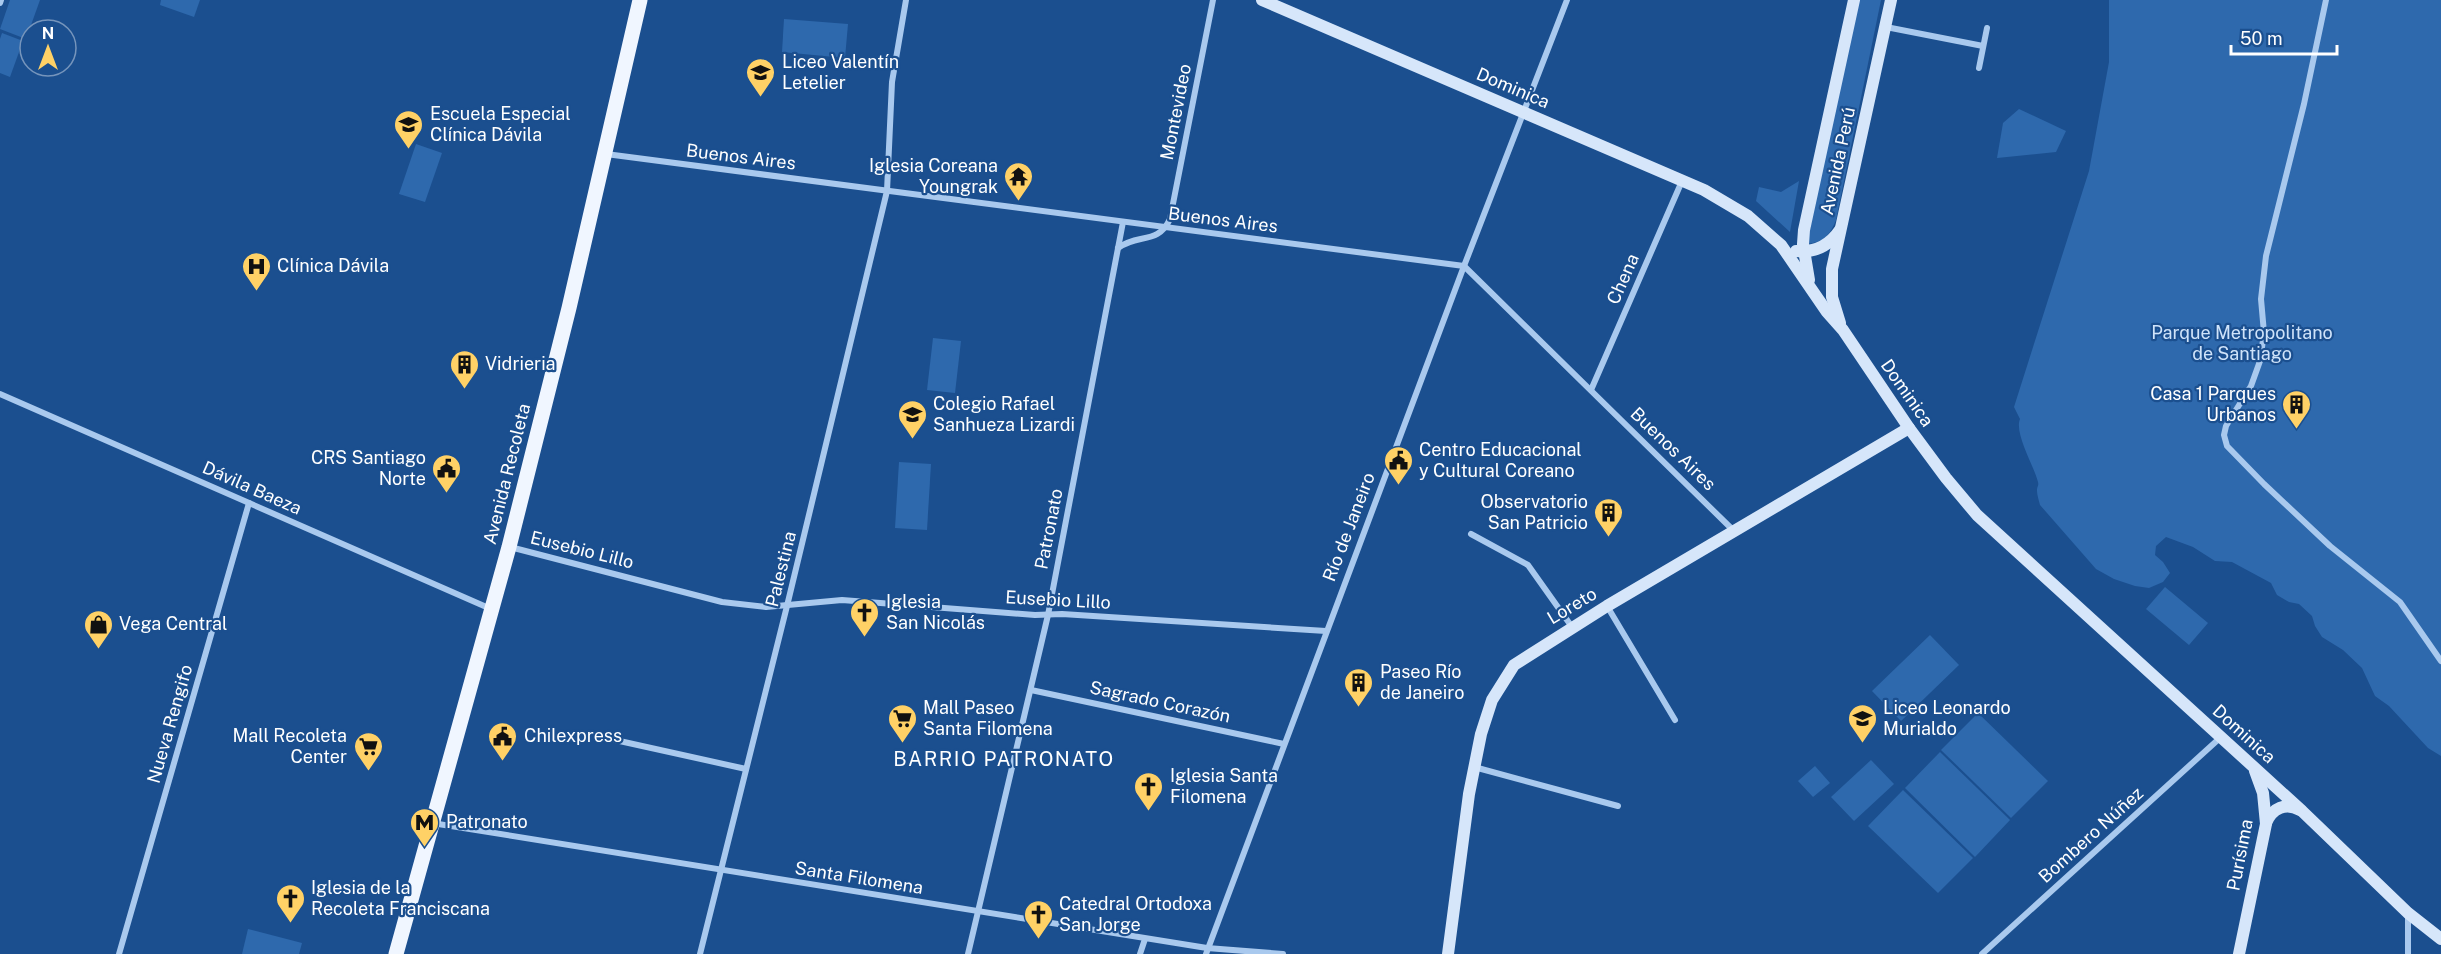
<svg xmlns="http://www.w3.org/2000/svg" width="2441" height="954" viewBox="0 0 2441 954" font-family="'Public Sans',sans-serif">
  <rect width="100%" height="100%" fill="#1b4f8f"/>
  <g fill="#2e69ad">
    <path d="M10 0H40L26 39 0 29Z"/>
    <path d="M161 0H200L194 17 160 5Z"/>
    <path d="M1856 0H1881L1836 220C1830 235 1824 242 1807 244Z"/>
    <path d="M2109 0H2441V756L2428 748 2389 706 2375 696 2362 668 2343 650 2322 637 2315 626 2312 616 2299 604 2289 602 2277 595 2271 583 2232 562 2215 561 2193 547 2166 537 2156 546 2155 555 2163 562 2170 573 2163 582 2149 588 2135 586 2114 579 2096 569 2040 505C2039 501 2037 495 2037 491 2037 486 2039 486 2038 482 2034 466 2014 433 2020 419L2014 407 2089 171 2109 62Z"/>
    <path d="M784 19 848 24 845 58 782 52Z"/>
    <path d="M2 33 23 41 10 77 0 73V39Z"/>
    <path d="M2019 109 2066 131 2056 152 1997 158 2003 123Z"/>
    <path d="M416 144 442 153 425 202 399 194Z"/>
    <path d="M1799 181 1790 232 1756 201 1759 187 1781 192Z"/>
    <path d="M933 338 961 341 955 393 927 390Z"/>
    <path d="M899 462 931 464 927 530 895 528Z"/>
    <path d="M2165 587 2208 623 2189 645 2146 609Z"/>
    <path d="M1930 635 1959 665 1901 721 1872 691Z"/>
    <path d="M1978 713 2048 781 2011 818 1941 750Z"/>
    <path d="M1940 752 2010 820 1975 857 1905 788Z"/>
    <path d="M1871 760 1894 784 1854 821 1831 797Z"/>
    <path d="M1815 766 1830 783 1813 797 1798 781Z"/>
    <path d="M1903 790 1973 858 1938 893 1868 826Z"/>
    <path d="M248 929 302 943 299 954H242Z"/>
  </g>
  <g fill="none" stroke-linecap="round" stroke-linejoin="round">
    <g stroke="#a9c9ee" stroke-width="6">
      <path d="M2326 0 2304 104 2266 256 2261 299 2264 333 2260 361 2251 386 2226 426 2224 435 2227 446 2264 484 2330 546 2400 602 2441 661"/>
      <path d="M0 3 1 0"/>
      <path d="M1886 27 1983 46"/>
      <path d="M1979 68 1987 28"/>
      <path d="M606 154 1464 266 1734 531"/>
      <path d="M1118 248C1138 233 1158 245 1170 219L1213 0"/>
      <path d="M1591 390 1682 181"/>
      <path d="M0 394 491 609"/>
      <path d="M1471 534 1528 565 1572 627"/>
      <path d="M510 547 722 602 766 607 842 600 1035 615 1062 614 1326 631"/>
      <path d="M1607 606 1675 720"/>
      <path d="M1031 690 1284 744"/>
      <path d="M615 740 746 769"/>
      <path d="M1474 767 1618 806"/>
      <path d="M432 823 1207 948 1283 954"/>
      <path d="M2408 913V954"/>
      <path d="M119 954 249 503"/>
      <path d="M700 954 787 606 887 191 892 82 906 0"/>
      <path d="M968 954 1048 615 1123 222"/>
      <path d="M1140 954 1145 939"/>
      <path d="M1206 954 1464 266 1567 0"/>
      <path d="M1982 954 2221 737"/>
    </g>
    <g stroke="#d6e6fa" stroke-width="12">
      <path d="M1262 0 1704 190 1748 216 1781 245 1827 312 1843 330 1909 428 1946 478 1977 515 2302 811 2408 913 2441 939"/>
      <path d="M1796 251C1815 253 1829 246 1840 230"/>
      <path d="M1809 280 1803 244 1804 230 1854 0"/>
      <path d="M1840 323 1832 297V269L1891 0"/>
      <path d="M2266 823C2272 808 2286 802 2300 810"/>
      <path d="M1448 954 1469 794 1481 734 1492 700 1514 665 1607 606 1909 428"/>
      <path d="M2239 954 2266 824 2263 793 2255 771"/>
    </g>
    <path stroke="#f0f6ff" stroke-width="15" d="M396 954 509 547 569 308 640 0"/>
  </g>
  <defs>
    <symbol id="school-pin" viewBox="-11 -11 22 30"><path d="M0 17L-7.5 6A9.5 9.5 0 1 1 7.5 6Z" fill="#ffd166" stroke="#1b4f8f"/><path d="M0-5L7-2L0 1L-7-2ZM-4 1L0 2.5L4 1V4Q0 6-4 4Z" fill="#111"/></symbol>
    <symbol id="temple-pin" viewBox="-11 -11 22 30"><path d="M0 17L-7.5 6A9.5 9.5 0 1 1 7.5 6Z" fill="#ffd166" stroke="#1b4f8f"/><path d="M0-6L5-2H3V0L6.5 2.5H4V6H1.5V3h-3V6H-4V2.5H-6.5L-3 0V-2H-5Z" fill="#111"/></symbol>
    <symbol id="hospital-pin" viewBox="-11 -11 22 30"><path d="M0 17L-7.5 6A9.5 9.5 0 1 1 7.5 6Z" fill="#ffd166" stroke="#1b4f8f"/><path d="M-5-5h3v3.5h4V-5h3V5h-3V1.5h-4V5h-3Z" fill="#111"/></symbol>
    <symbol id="building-pin" viewBox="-11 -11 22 30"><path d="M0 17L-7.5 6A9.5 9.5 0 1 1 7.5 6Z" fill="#ffd166" stroke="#1b4f8f"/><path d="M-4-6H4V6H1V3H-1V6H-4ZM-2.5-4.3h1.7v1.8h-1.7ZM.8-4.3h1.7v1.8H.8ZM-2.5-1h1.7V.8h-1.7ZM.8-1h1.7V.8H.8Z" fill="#111"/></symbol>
    <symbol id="civic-pin" viewBox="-11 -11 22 30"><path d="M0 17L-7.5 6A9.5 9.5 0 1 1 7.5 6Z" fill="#ffd166" stroke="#1b4f8f"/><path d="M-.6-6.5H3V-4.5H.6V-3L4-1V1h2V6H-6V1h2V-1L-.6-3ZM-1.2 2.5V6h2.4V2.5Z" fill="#111"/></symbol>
    <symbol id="church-pin" viewBox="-11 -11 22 30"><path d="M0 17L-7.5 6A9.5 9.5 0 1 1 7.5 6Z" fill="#ffd166" stroke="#1b4f8f"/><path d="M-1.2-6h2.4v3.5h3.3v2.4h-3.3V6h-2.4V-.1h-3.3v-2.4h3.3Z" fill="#111"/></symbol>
    <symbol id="shop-pin" viewBox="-11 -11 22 30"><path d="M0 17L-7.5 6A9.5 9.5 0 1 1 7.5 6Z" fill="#ffd166" stroke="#1b4f8f"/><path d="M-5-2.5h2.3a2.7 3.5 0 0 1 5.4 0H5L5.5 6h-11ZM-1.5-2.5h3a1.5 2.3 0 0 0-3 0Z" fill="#111"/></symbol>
    <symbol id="supermarket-pin" viewBox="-11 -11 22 30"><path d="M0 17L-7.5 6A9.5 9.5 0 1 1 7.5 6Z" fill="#ffd166" stroke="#1b4f8f"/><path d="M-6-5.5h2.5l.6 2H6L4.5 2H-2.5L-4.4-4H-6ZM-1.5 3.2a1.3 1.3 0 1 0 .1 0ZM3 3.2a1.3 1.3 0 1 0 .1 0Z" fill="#111"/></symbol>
    <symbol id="metro-pin" viewBox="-11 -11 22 30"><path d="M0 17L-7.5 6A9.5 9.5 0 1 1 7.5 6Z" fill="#ffd166" stroke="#1b4f8f"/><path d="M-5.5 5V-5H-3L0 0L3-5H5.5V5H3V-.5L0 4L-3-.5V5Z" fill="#111"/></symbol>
  </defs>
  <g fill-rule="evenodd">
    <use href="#school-pin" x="744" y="56" width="33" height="45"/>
    <use href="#school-pin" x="392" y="108" width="33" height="45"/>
    <use href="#temple-pin" x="1002" y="160" width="33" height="45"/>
    <use href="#hospital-pin" x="240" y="250" width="33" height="45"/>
    <use href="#building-pin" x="448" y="348" width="33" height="45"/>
    <use href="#building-pin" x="2280" y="388" width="33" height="45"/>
    <use href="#school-pin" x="896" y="398" width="33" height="45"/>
    <use href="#civic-pin" x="1382" y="444" width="33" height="45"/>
    <use href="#civic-pin" x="430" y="452" width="33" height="45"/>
    <use href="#building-pin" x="1592" y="496" width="33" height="45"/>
    <use href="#church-pin" x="848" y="596" width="33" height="45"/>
    <use href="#shop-pin" x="82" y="608" width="33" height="45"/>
    <use href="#building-pin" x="1342" y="666" width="33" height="45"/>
    <use href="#supermarket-pin" x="886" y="702" width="33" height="45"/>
    <use href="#school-pin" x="1846" y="702" width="33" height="45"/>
    <use href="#civic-pin" x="486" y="720" width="33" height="45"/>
    <use href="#supermarket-pin" x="352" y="730" width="33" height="45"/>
    <use href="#church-pin" x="1132" y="770" width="33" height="45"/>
    <use href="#metro-pin" x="408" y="806" width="33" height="45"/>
    <use href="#church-pin" x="274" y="882" width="33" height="45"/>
    <use href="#church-pin" x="1022" y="898" width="33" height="45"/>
  </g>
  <g text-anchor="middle" stroke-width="4.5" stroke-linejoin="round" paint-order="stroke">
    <g font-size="18" fill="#fff" stroke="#1b4f8f" text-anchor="start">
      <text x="782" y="68">Liceo Valentín<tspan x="782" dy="21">Letelier</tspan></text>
      <text x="430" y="120">Escuela Especial<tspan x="430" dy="21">Clínica Dávila</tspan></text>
      <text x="998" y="172" text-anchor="end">Iglesia Coreana<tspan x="998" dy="21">Youngrak</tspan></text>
      <text x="277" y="272">Clínica Dávila</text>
      <text x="485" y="370">Vidrieria</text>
      <text x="2276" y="400" text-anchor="end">Casa 1 Parques<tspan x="2276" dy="21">Urbanos</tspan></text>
      <text x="933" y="410">Colegio Rafael<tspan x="933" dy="21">Sanhueza Lizardi</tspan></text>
      <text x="1419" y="456">Centro Educacional<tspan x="1419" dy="21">y Cultural Coreano</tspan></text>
      <text x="426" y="464" text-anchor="end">CRS Santiago<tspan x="426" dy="21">Norte</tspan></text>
      <text x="1588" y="508" text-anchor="end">Observatorio<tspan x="1588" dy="21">San Patricio</tspan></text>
      <text x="886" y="608">Iglesia<tspan x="886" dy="21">San Nicolás</tspan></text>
      <text x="119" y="630">Vega Central</text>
      <text x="1380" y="678">Paseo Río<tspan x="1380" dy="21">de Janeiro</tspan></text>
      <text x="923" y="714">Mall Paseo<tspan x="923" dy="21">Santa Filomena</tspan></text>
      <text x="1883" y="714">Liceo Leonardo<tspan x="1883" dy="21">Murialdo</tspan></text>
      <text x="347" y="742" text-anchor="end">Mall Recoleta<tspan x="347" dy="21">Center</tspan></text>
      <text x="524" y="742">Chilexpress</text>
      <text x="1170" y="782">Iglesia Santa<tspan x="1170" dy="21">Filomena</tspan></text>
      <text x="446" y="828">Patronato</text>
      <text x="311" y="894">Iglesia de la<tspan x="311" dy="21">Recoleta Franciscana</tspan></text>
      <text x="1059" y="910">Catedral Ortodoxa<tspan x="1059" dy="21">San Jorge</tspan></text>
    </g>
    <g font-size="18" fill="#fff" stroke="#1b4f8f">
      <text transform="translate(1513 88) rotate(23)" y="6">Dominica</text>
      <text transform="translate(1176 112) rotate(-79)" y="6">Montevideo</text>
      <text transform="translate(741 157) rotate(7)" y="6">Buenos Aires</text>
      <text transform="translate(1838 161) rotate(-78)" y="6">Avenida Perú</text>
      <text transform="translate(1223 220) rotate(7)" y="6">Buenos Aires</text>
      <text transform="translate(1623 279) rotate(-66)" y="6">Chena</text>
      <text transform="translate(1907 393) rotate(55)" y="6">Dominica</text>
      <text transform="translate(1673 449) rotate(44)" y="6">Buenos Aires</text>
      <text transform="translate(507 474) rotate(-76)" y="6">Avenida Recoleta</text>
      <text transform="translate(252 488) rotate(24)" y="6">Dávila Baeza</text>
      <text transform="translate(1349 527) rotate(-69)" y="6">Río de Janeiro</text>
      <text transform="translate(1049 529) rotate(-79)" y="6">Patronato</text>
      <text transform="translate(582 550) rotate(14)" y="6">Eusebio Lillo</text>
      <text transform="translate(781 569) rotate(-76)" y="6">Palestina</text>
      <text transform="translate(1058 600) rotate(3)" y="6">Eusebio Lillo</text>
      <text transform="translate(1572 606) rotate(-31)" y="6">Loreto</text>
      <text transform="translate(1160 702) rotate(12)" y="6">Sagrado Corazón</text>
      <text transform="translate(170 724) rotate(-74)" y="6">Nueva Rengifo</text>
      <text transform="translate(2244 734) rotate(42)" y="6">Dominica</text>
      <text transform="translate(2091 835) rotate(-42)" y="6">Bombero Núñez</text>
      <text transform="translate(2240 855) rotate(-79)" y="6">Purísima</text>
      <text transform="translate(859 878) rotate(9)" y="6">Santa Filomena</text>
    </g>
    <g font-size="18" fill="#cfe3fa" stroke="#1b4f8f">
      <text x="2242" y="339">Parque Metropolitano<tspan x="2242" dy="21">de Santiago</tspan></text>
    </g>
    <g font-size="20" letter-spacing="1.5" fill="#fff" stroke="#1b4f8f">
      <text x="1004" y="766">BARRIO PATRONATO</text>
    </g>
  </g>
  <g transform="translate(48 48)"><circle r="28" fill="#1b4f8f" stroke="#7695bc" stroke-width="1.5"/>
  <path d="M0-4.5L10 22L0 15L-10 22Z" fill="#ffd166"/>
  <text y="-9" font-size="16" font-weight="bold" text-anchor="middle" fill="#ffffff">N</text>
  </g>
  <path d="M2231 45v9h106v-9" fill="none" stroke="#ffffff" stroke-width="3"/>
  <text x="2240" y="45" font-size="18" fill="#ffffff" stroke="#1b4f8f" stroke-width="4.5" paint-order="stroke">50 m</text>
</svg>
